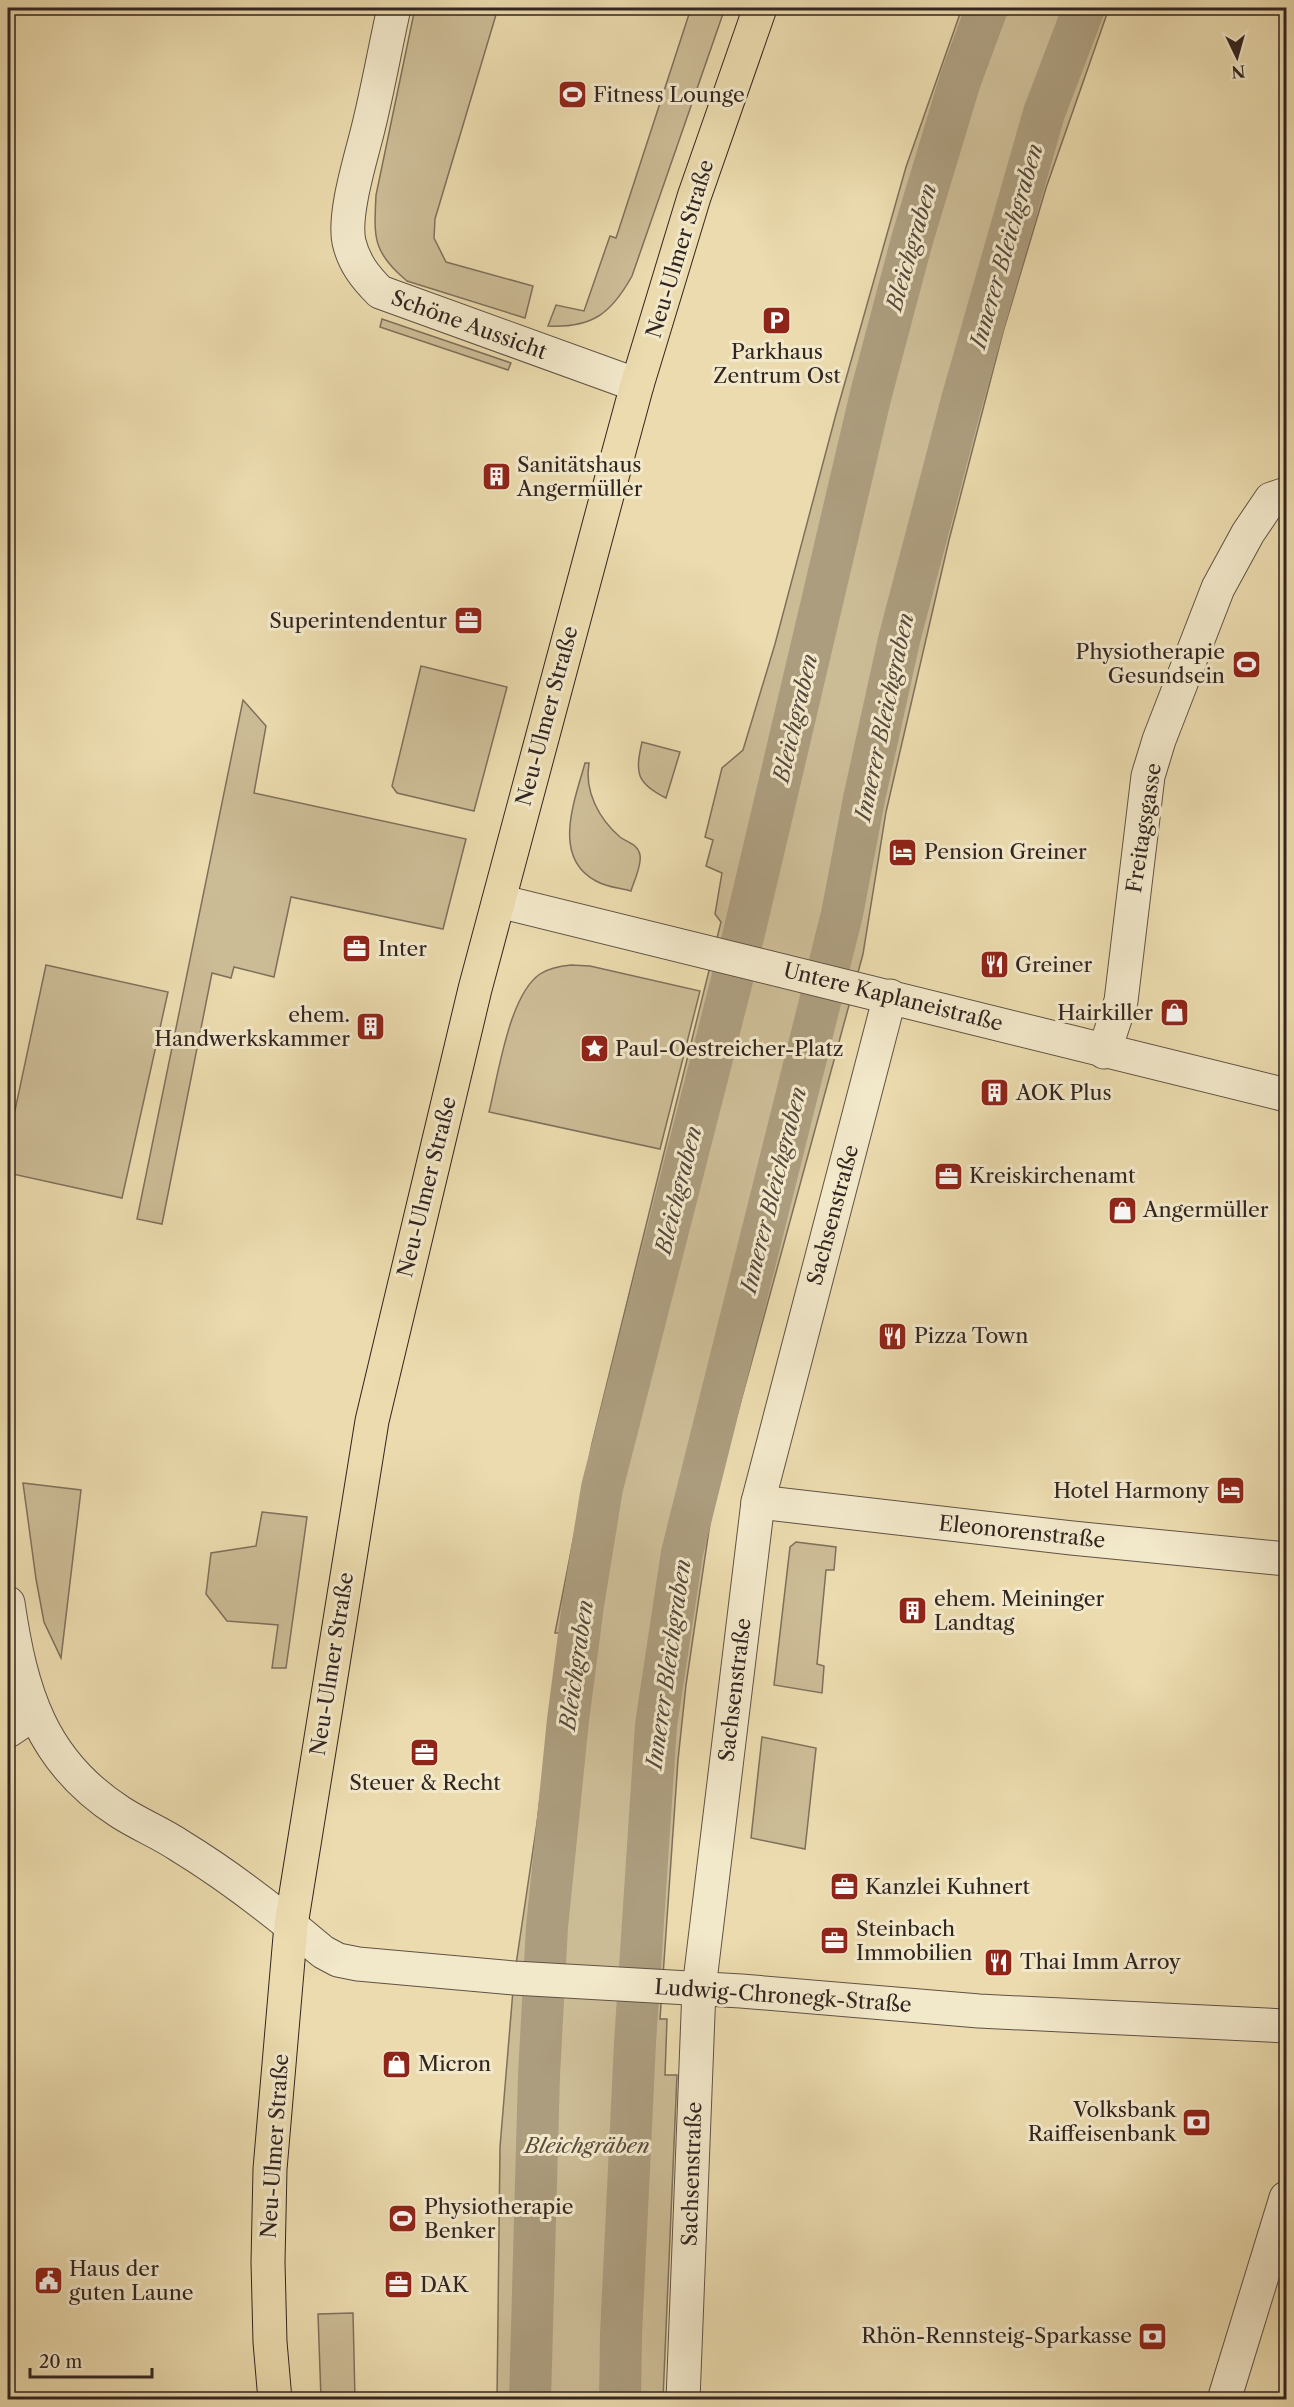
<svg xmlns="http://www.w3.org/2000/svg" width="1294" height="2407" viewBox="0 0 1294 2407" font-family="'Libre Caslon Text',serif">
  <rect width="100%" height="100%" fill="#ebdbae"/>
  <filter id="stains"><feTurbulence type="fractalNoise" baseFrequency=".00333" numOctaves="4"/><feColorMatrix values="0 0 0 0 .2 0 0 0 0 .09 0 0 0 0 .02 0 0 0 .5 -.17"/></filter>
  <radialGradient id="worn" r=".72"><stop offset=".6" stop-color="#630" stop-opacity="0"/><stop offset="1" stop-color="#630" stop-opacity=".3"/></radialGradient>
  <g fill="#ccbc96" stroke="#7f705c" stroke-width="1.5">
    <path d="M415 8H498L435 219 434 238 446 262 533 286 525 318 407 281C372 252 374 237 376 195Z"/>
    <path d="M691 8H725L632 276C611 314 592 328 548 326L556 305 584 311 610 236 616 238Z"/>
    <path d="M962 8H1109L1046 188 1003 332 949 540 886 812 863 954 713 1503 686 1685 678 1760 660 2019H667L665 2075H677L663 2399 497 2400 500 2147 514 1978 537 1823 561 1633H555L592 1444 721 922 715 914 722 873 706 866 713 840 705 837 722 768 743 750 775 644 836 414 906 167Z"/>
    <path d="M382 319 511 363 508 370 380 327Z"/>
    <path d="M421 666 507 687 474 811 397 793 392 786Z"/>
    <path d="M243 700 266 726 254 793 466 839 443 929 291 897 274 977 234 967 231 978 212 973 162 1224 137 1219Z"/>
    <path d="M642 742 680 752 666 798C636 783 635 773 642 742Z"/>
    <path d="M585 763H589C584 791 599 819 620 837 628 843 638 844 640 855 642 865 634 881 631 891 620 888 606 887 596 881 551 857 575 800 585 763Z"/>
    <path d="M46 965 168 992 122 1198 8 1173V1143Z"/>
    <path d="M571 965 590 966 700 991 660 1149 489 1112C498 1076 509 995 540 974 549 968 560 966 571 965Z"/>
    <path d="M23 1483 81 1490 61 1658 44 1622 36 1579Z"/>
    <path d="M262 1512 307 1517 286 1668H272L278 1625 227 1621 206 1594 211 1553 256 1546Z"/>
    <path d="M796 1542 836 1547 834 1570H826L817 1664 824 1666 822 1693 774 1685 790 1547Z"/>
    <path d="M762 1737 816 1748 805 1849 751 1838Z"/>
    <path d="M353 2313 355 2399H321L318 2314Z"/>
  </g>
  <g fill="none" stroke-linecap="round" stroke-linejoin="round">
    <g stroke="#ac9d7e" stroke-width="42">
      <path d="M530 2400 539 2075 547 1927 568 1720 583 1605 602 1488 744 933 871 394 912 240 960 81 987 8"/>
      <path d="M620 2400 621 2335 635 2043 656 1725 682 1553 842 914 864 799 899 640 962 400 1044 113 1084 8"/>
    </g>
    <defs>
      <g id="minor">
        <path d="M394 8C385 48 378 89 368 129 361 158 343 214 349 242 354 263 365 277 380 292L637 385"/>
        <path d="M499 901 1286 1095"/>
        <path d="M1104 1052 1121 1001 1148 776 1159 740 1218 588 1248 533 1271 499 1286 494"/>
        <path d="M758 1502 1072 1538 1286 1559"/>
        <path d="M8 1603C21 1692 41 1761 120 1812 140 1825 161 1833 180 1846 231 1877 278 1914 323 1952L338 1960 358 1964 514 1978 741 1991 979 2011 1286 2026"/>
        <path d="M8 1731 35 1713"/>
        <path d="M683 2400 699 1989 758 1502 890 996"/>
        <path d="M1224 2400 1286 2198"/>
      </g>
      <path id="major" d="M275 2400 270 2342 268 2262 270 2169 291 1925 372 1421 475 989 605 503 637 385 694 197 760 8"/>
    </defs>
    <use href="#minor" stroke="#605244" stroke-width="35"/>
    <use href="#major" stroke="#322521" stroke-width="35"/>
    <use href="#minor" stroke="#f2e8ca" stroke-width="33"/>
    <use href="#major" stroke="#ebdbae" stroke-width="33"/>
  </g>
  <defs>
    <symbol id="stadium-square" viewBox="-11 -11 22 22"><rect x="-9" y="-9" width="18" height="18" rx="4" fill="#8f2418" stroke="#f2e8ca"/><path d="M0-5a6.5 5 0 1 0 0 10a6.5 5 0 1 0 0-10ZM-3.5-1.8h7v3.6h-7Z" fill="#fff"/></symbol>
    <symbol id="parking-square" viewBox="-11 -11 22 22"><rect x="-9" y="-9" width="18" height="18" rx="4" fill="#8f2418" stroke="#f2e8ca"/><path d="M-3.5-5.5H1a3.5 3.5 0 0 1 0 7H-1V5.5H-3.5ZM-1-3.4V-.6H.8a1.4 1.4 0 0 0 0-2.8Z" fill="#fff"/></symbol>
    <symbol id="building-square" viewBox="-11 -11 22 22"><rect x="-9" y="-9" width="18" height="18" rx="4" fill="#8f2418" stroke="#f2e8ca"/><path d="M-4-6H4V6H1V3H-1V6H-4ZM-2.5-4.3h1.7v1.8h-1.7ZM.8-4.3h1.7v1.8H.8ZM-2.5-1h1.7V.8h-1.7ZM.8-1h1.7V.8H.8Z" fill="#fff"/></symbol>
    <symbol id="office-square" viewBox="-11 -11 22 22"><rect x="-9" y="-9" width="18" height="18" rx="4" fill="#8f2418" stroke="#f2e8ca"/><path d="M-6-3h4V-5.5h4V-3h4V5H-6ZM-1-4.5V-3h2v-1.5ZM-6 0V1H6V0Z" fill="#fff"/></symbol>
    <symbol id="hotel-square" viewBox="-11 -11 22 22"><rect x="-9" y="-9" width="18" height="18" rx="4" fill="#8f2418" stroke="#f2e8ca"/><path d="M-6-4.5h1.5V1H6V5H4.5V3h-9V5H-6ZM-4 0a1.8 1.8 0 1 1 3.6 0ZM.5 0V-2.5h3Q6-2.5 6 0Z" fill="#fff"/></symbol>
    <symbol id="restaurant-square" viewBox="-11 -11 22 22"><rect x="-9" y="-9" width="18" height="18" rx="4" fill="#8f2418" stroke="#f2e8ca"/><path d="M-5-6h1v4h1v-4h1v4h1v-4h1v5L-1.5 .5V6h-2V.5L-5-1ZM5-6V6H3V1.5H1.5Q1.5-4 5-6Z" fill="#fff"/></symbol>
    <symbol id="shop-square" viewBox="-11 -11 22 22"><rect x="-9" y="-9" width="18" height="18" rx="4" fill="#8f2418" stroke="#f2e8ca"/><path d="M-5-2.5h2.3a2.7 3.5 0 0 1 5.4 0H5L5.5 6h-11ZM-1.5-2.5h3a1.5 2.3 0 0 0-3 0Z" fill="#fff"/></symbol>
    <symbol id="sight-square" viewBox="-11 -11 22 22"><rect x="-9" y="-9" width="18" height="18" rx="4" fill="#8f2418" stroke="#f2e8ca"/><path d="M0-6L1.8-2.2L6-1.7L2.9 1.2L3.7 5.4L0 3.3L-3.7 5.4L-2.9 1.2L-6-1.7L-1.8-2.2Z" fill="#fff"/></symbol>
    <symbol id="bank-square" viewBox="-11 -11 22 22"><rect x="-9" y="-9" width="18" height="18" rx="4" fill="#8f2418" stroke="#f2e8ca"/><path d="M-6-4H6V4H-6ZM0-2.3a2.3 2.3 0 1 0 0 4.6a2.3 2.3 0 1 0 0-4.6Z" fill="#fff"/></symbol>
    <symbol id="civic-square" viewBox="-11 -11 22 22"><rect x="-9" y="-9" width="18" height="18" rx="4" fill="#8f2418" stroke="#f2e8ca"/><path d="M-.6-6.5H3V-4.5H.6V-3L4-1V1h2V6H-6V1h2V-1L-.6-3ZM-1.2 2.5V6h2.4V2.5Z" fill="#fff"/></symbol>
  </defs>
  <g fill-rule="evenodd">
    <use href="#stadium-square" x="556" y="78" width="33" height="33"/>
    <use href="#parking-square" x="760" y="304" width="33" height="33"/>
    <use href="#building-square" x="480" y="460" width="33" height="33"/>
    <use href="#office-square" x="452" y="604" width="33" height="33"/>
    <use href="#stadium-square" x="1230" y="648" width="33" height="33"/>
    <use href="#hotel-square" x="886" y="836" width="33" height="33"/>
    <use href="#office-square" x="340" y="932" width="33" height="33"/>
    <use href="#restaurant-square" x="978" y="948" width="33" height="33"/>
    <use href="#shop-square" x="1158" y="996" width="33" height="33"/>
    <use href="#building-square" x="354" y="1010" width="33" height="33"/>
    <use href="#sight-square" x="578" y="1032" width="33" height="33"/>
    <use href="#building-square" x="978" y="1076" width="33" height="33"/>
    <use href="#office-square" x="932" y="1160" width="33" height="33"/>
    <use href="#shop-square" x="1106" y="1194" width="33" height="33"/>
    <use href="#restaurant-square" x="876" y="1320" width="33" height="33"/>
    <use href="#hotel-square" x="1214" y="1474" width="33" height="33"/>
    <use href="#building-square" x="896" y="1594" width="33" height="33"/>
    <use href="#office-square" x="408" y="1736" width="33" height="33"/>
    <use href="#office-square" x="828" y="1870" width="33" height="33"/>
    <use href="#office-square" x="818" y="1924" width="33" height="33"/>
    <use href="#restaurant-square" x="982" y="1946" width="33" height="33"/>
    <use href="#shop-square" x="380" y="2048" width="33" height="33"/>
    <use href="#bank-square" x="1180" y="2106" width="33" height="33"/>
    <use href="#stadium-square" x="386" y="2202" width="33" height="33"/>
    <use href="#civic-square" x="32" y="2264" width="33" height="33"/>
    <use href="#office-square" x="382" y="2268" width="33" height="33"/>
    <use href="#bank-square" x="1136" y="2320" width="33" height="33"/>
  </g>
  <g text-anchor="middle" stroke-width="6" stroke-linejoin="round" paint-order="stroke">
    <g font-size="21" fill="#322521" stroke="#f2e8ca" text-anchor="start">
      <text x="593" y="102">Fitness Lounge</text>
      <text x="777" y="359" text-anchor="middle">Parkhaus<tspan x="777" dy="24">Zentrum Ost</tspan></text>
      <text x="517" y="472">Sanitätshaus<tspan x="517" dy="24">Angermüller</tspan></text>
      <text x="447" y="628" text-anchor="end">Superintendentur</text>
      <text x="1225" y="659" text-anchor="end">Physiotherapie<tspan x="1225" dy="24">Gesundsein</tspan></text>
      <text x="924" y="859">Pension Greiner</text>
      <text x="378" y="956">Inter</text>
      <text x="1015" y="972">Greiner</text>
      <text x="1153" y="1020" text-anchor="end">Hairkiller</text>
      <text x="350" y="1022" text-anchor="end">ehem.<tspan x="350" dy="24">Handwerkskammer</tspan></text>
      <text x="615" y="1056">Paul-Oestreicher-Platz</text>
      <text x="1016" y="1100">AOK Plus</text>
      <text x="969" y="1183">Kreiskirchenamt</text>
      <text x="1143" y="1217">Angermüller</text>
      <text x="914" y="1343">Pizza Town</text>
      <text x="1209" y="1498" text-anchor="end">Hotel Harmony</text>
      <text x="934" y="1606">ehem. Meininger<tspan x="934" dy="24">Landtag</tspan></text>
      <text x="425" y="1790" text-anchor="middle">Steuer &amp; Recht</text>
      <text x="865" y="1894">Kanzlei Kuhnert</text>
      <text x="856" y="1936">Steinbach<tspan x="856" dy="24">Immobilien</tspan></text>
      <text x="1020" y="1969">Thai Imm Arroy</text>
      <text x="418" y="2071">Micron</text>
      <text x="1176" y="2117" text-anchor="end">Volksbank<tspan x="1176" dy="24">Raiffeisenbank</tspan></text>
      <text x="424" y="2214">Physiotherapie<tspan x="424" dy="24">Benker</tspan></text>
      <text x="69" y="2276">Haus der<tspan x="69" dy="24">guten Laune</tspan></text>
      <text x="420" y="2292">DAK</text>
      <text x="1132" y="2343" text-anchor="end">Rhön-Rennsteig-Sparkasse</text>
    </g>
    <g font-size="21" fill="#322521" stroke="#f2e8ca">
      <text transform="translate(680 249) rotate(-73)" y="7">Neu-Ulmer Straße</text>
      <text transform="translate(469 325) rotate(20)" y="7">Schöne Aussicht</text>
      <text transform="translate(547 716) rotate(-75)" y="7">Neu-Ulmer Straße</text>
      <text transform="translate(1144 828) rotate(-81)" y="7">Freitagsgasse</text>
      <text transform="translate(893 997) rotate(14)" y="7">Untere Kaplaneistraße</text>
      <text transform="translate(427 1187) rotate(-76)" y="7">Neu-Ulmer Straße</text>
      <text transform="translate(833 1215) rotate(-75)" y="7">Sachsenstraße</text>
      <text transform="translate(1022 1532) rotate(6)" y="7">Eleonorenstraße</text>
      <text transform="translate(332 1664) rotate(-81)" y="7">Neu-Ulmer Straße</text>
      <text transform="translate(735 1690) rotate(-83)" y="7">Sachsenstraße</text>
      <text transform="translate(783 1996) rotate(4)" y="7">Ludwig-Chronegk-Straße</text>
      <text transform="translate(275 2146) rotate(-86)" y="7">Neu-Ulmer Straße</text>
      <text transform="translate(692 2174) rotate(-88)" y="7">Sachsenstraße</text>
    </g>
    <g font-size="21" font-style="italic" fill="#584b3e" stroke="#f2e8ca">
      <text x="587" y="2153">Bleichgräben</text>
    </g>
    <g font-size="22" font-style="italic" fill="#57493d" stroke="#f2e8ca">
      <text transform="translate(1006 246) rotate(-74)" y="8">Innerer Bleichgraben</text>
      <text transform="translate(911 247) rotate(-74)" y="8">Bleichgraben</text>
      <text transform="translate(884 717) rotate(-78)" y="8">Innerer Bleichgraben</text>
      <text transform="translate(795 718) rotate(-77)" y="8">Bleichgraben</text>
      <text transform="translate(678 1190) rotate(-76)" y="8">Bleichgraben</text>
      <text transform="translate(773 1190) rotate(-76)" y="8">Innerer Bleichgraben</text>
      <text transform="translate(668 1664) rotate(-82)" y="8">Innerer Bleichgraben</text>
      <text transform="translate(576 1665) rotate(-82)" y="8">Bleichgraben</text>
    </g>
  </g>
  <rect width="1294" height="2407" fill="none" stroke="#ebdbae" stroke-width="30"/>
  <rect x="9" y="9" width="1276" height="2389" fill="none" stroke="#322521" stroke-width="3"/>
  <rect x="15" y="15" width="1264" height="2377" fill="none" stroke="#322521" stroke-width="1.5"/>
  <g transform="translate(1237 57) rotate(175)" stroke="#f2e8ca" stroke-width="4.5" paint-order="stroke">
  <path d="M0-4.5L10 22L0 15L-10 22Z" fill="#322521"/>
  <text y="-9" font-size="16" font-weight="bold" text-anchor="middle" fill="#322521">N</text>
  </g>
  <path d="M30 2368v9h122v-9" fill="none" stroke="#322521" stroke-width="3"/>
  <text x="39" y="2368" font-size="18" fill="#322521" stroke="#f2e8ca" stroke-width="4.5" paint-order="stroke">20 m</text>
  <rect width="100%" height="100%" filter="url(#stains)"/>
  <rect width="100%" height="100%" fill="url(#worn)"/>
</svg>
